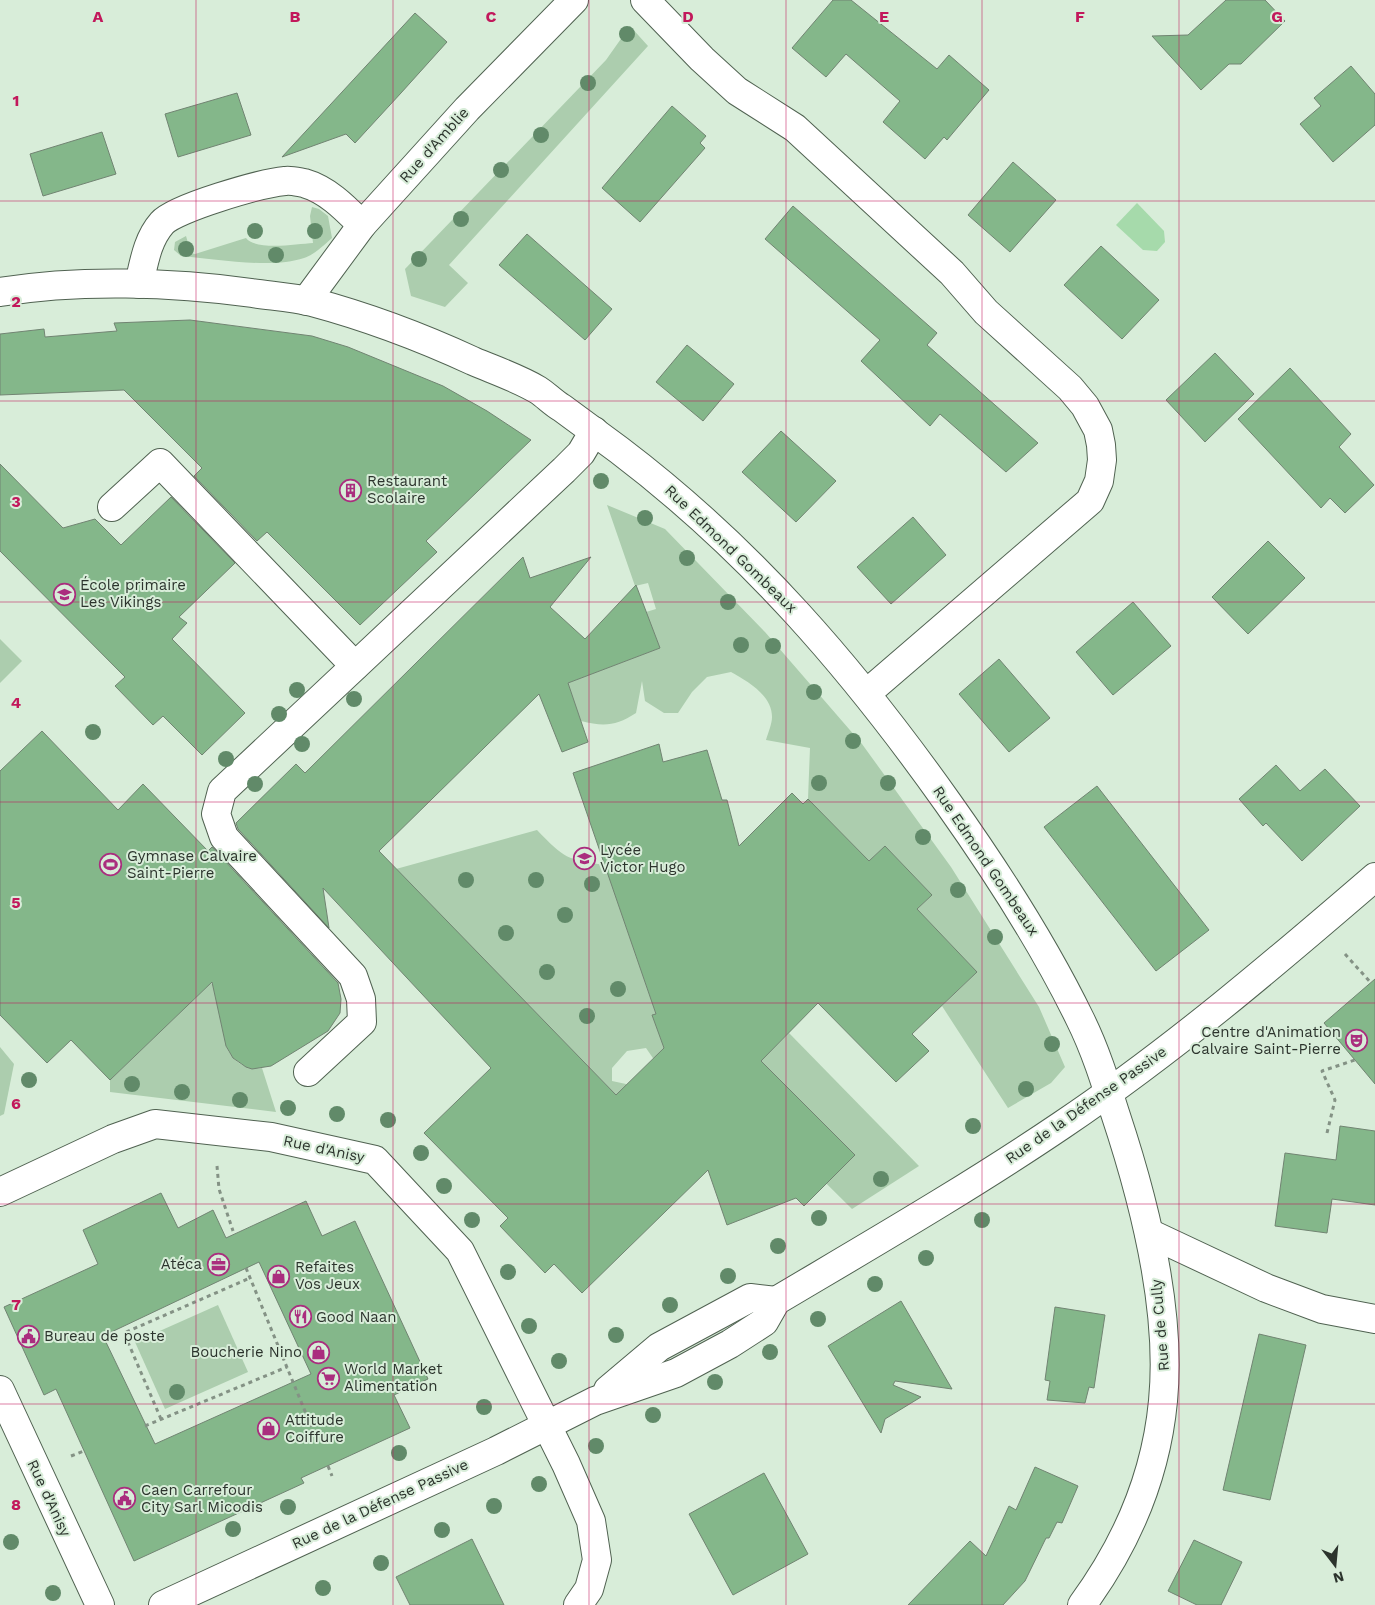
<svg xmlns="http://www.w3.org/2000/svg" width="1375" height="1605" viewBox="0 0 1375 1605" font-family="'Work Sans',sans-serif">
  <rect width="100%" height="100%" fill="#d8edd9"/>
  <g fill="#accdae">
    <path d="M630 26 648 46 449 265 468 283 445 307 411 296 405 269 606 60Z"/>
    <path d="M312 207 319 209 328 216 332 238C324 245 314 255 304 258 272 269 215 259 181 256L174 250 175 242 186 236 191 253 195 254 246 238C256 251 297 244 313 243L310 216Z"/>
    <path d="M607 505 665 529 765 632 862 744 951 867 1039 1007 1065 1067 1051 1083 1008 1108 942 1006 977 972 917 909 932 895 885 846 869 861 808 799 810 748 766 740C768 733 772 724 772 717 772 695 747 681 731 672L707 677 692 692 678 713H664L645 701 642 681 636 713C616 726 604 727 581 721L568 683 660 648 646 612 656 609 648 583 635 586Z"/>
    <path d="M0 639 22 661 0 683Z"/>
    <path d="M537 830C564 858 567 860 605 865L656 1014 652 1015 667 1055 657 1064 646 1048 627 1051 612 1068V1081L626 1084 628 1088 618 1097 396 869Z"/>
    <path d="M211 983 238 1010 226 1046C233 1062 245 1070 262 1068L276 1112 110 1092V1080Z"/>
    <path d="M789 1033 919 1166 852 1209 732 1090Z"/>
    <path d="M0 1047 14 1064 4 1114 0 1116Z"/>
    <path d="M218 1305 248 1372 165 1409 135 1342Z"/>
  </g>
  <path fill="#a6daab" d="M1137 203 1164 231 1165 242 1157 251 1143 250 1116 225Z"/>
  <g fill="#84b78a" stroke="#718472" fill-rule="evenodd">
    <path d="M833 0H851L937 69 949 55 989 90 947 140 944 137 925 159 883 122 900 101 846 54 826 77 792 48Z"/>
    <path d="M1226 0H1265L1285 21 1241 64H1229L1201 90 1152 36 1188 35Z"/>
    <path d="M415 13 447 42 401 93 355 143 346 134 282 157Z"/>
    <path d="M1351 66 1375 94V125L1333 162 1300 124 1321 106 1314 98Z"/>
    <path d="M237 93 251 135 178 157 165 114Z"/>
    <path d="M672 106 706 136 700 143 705 148 640 222 602 188Z"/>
    <path d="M102 132 116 174 43 196 30 154Z"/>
    <path d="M1013 162 1056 200 1010 252 968 215Z"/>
    <path d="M793 206 937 333 927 345 1038 443 1006 472 940 414 930 426 861 361 880 340 765 239Z"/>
    <path d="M527 234 612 309 585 340 499 265Z"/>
    <path d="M1101 246 1159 300 1122 339 1064 285Z"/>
    <path d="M190 320 312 336 348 347 443 386 487 411 531 440 426 541 437 552 360 625 267 532 257 541 194 476 202 468 124 390 0 395V334L44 329 45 337 117 331 114 323Z"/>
    <path d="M687 345 734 384 703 421 656 382Z"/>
    <path d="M1215 353 1254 394 1205 442 1166 400Z"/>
    <path d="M1290 368 1351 434 1339 447 1374 485 1345 513 1330 498 1321 508 1238 419Z"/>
    <path d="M781 431 836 481 796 522 742 472Z"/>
    <path d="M0 464 63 528 95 519 121 545 171 497 235 563 179 617 187 623 172 639 245 713 202 755 163 716 153 725 115 686 125 677 0 551Z"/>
    <path d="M913 517 946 555 891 604 857 567Z"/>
    <path d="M1268 541 1305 578 1248 634 1212 597Z"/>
    <path d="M523 557 530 578 591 557 550 607 585 639 636 585 660 648 568 683 588 742 562 752 539 694 379 851 616 1095 664 1048 652 1015 656 1014 573 773 659 744 663 762 707 750 722 800H727L739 846 792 793 803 804 808 799 869 861 885 846 932 895 917 909 977 972 912 1034 929 1051 896 1082 818 1003 761 1061 855 1155 804 1206 796 1198 727 1225 708 1170 582 1293 554 1264 545 1273 500 1226 508 1218 424 1133 491 1068 323 888 329 928 238 829 236 823 296 764 305 773Z"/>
    <path d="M1133 602 1171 646 1113 695 1076 652Z"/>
    <path d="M999 659 1050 718 1009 752 959 694Z"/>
    <path d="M42 731 118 810 143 784 208 851 212 847 338 983 341 999 340 1013 328 1031 271 1066 252 1069 246 1067 233 1058 226 1046 212 982 110 1080 71 1040 47 1063 0 1015V771Z"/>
    <path d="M1276 765 1300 791 1325 769 1360 806 1302 861 1266 823 1263 826 1239 799Z"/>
    <path d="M1097 786 1209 930 1156 971 1044 827Z"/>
    <path d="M1375 979V1084L1324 1023Z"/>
    <path d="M1340 1126 1375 1131V1205L1332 1199 1327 1233 1275 1226 1285 1153 1336 1160Z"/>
    <path d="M161 1193 178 1228 213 1210 226 1238 306 1201 322 1236 355 1221 428 1379 394 1395 410 1428 301 1478 304 1483 134 1561 56 1389 44 1395 4 1307 98 1264 83 1230ZM259 1262 311 1374 155 1444 103 1336Z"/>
    <path d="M901 1301 952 1389 895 1381 893 1385 921 1397 885 1419 881 1433 828 1346Z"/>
    <path d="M1055 1307 1105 1315 1094 1388 1089 1387 1085 1403 1047 1400 1050 1381 1045 1380Z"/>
    <path d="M1259 1334 1306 1345 1270 1500 1223 1490Z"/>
    <path d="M1035 1467 1078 1486 1062 1523 1057 1522 1049 1538H1046L1025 1581 1003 1605H908L970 1541 986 1556 1009 1506 1016 1510Z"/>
    <path d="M764 1473 808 1554 733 1595 689 1514Z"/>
    <path d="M472 1539 504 1605H410L396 1577Z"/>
    <path d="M1194 1540 1242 1562 1221 1605H1197L1168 1591Z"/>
  </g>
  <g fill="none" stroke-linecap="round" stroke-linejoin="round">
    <defs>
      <g id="minor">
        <path d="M645 0 702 59 737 91 795 128 952 273 986 312 1070 388 1085 406 1098 430 1101 445 1102 460 1099 481 1090 501 867 693"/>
        <path d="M139 284C144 263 147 240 162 223 175 208 262 183 285 181 290 180 298 182 304 183 328 190 345 208 362 225"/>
        <path d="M0 292C79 279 173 282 252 293 272 296 293 297 312 302 368 317 421 337 473 361 494 370 518 378 538 390 546 395 553 403 562 408 581 422 600 436 619 450 751 550 853 669 948 803 997 872 1043 943 1080 1019 1095 1049 1105 1081 1115 1113 1144 1200 1172 1309 1163 1401 1156 1476 1126 1545 1082 1605"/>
        <path d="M306 301 362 225 467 109 574 0"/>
        <path d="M112 507 160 463 355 666"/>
        <path d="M308 1072 362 1022 361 999 353 976 224 837 216 814 222 791 564 470 581 453 594 431"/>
        <path d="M0 1192 113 1139 155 1124 271 1137 375 1160 460 1251 566 1464 591 1521 597 1560 589 1589 578 1605"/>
        <path d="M1149 1233 1266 1288 1322 1309 1375 1319"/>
        <path d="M0 1390 100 1605"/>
        <path d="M608 1390 659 1347 750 1298 776 1301"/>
        <path d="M163 1605 496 1451 595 1401 676 1373 730 1344 764 1322 776 1301C872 1244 969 1188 1062 1125 1172 1051 1274 964 1375 877"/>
      </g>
    </defs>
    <use href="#minor" stroke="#506251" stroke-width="30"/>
    <g stroke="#849285" stroke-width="3" stroke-dasharray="4 4" stroke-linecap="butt">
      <path d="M1345 954 1371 983"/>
      <path d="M1327 1133 1335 1100 1322 1071 1355 1060"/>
      <path d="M217 1166 219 1189 233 1231"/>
      <path d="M246 1268 314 1433"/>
      <path d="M161 1419 124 1333 250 1278"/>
      <path d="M145 1426 287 1367"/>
      <path d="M71 1456 84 1451"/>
      <path d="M328 1466 332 1476"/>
    </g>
    <use href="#minor" stroke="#fff" stroke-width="28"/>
  </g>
  <g fill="#618a69">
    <circle cx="627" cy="34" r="8"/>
    <circle cx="588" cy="83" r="8"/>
    <circle cx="541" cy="135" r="8"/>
    <circle cx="501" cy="170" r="8"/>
    <circle cx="461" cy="219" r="8"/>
    <circle cx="255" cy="231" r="8"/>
    <circle cx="315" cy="231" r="8"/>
    <circle cx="186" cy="249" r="8"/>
    <circle cx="276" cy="255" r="8"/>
    <circle cx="419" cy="259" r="8"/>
    <circle cx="601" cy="481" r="8"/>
    <circle cx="645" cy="518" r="8"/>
    <circle cx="687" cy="558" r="8"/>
    <circle cx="728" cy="602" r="8"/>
    <circle cx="741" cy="645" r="8"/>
    <circle cx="773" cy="646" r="8"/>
    <circle cx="297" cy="690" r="8"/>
    <circle cx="814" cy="692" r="8"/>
    <circle cx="354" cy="699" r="8"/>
    <circle cx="279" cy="714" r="8"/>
    <circle cx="93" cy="732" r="8"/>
    <circle cx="853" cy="741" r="8"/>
    <circle cx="302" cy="744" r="8"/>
    <circle cx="226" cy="759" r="8"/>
    <circle cx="819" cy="783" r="8"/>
    <circle cx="888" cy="783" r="8"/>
    <circle cx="255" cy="784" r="8"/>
    <circle cx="923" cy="837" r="8"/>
    <circle cx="466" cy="880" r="8"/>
    <circle cx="536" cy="880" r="8"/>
    <circle cx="592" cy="884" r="8"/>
    <circle cx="958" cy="890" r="8"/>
    <circle cx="565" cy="915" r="8"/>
    <circle cx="506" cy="933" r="8"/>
    <circle cx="995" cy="937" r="8"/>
    <circle cx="547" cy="972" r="8"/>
    <circle cx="618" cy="989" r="8"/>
    <circle cx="587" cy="1016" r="8"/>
    <circle cx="1052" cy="1044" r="8"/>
    <circle cx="29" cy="1080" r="8"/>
    <circle cx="132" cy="1084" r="8"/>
    <circle cx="1026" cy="1089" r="8"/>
    <circle cx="182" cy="1092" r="8"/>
    <circle cx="240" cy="1100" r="8"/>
    <circle cx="288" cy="1108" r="8"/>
    <circle cx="337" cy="1114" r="8"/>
    <circle cx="388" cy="1120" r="8"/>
    <circle cx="973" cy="1126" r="8"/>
    <circle cx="421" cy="1153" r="8"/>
    <circle cx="881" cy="1179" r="8"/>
    <circle cx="444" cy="1186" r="8"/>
    <circle cx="819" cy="1218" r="8"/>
    <circle cx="472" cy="1220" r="8"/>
    <circle cx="982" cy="1220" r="8"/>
    <circle cx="778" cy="1246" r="8"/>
    <circle cx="926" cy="1258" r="8"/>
    <circle cx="508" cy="1272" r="8"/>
    <circle cx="728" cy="1276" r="8"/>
    <circle cx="875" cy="1284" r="8"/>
    <circle cx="670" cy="1305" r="8"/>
    <circle cx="818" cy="1319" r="8"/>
    <circle cx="529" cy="1326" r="8"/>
    <circle cx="616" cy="1335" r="8"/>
    <circle cx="770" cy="1352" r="8"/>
    <circle cx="559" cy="1361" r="8"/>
    <circle cx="715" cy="1382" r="8"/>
    <circle cx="177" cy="1392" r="8"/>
    <circle cx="484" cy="1407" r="8"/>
    <circle cx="653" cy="1415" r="8"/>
    <circle cx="596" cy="1446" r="8"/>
    <circle cx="399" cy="1453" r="8"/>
    <circle cx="539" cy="1484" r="8"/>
    <circle cx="494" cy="1506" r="8"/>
    <circle cx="288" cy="1507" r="8"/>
    <circle cx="233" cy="1529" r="8"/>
    <circle cx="442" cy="1530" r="8"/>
    <circle cx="11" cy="1542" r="8"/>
    <circle cx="381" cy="1563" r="8"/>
    <circle cx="323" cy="1588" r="8"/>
    <circle cx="53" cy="1593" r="8"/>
  </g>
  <path fill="none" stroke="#c2185b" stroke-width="1" stroke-opacity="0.55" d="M196 0V1605M393 0V1605M589 0V1605M786 0V1605M982 0V1605M1179 0V1605M0 201H1375M0 401H1375M0 602H1375M0 802H1375M0 1003H1375M0 1204H1375M0 1404H1375"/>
  <defs>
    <symbol id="building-ring" viewBox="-11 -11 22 22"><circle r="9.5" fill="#d8edd9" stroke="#aa2d7e" stroke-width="1.5"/><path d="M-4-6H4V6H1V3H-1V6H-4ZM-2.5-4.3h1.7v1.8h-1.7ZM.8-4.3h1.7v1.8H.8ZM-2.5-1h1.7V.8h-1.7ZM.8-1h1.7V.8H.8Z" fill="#aa2d7e"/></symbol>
    <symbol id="school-ring" viewBox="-11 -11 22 22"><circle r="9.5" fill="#d8edd9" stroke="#aa2d7e" stroke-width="1.5"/><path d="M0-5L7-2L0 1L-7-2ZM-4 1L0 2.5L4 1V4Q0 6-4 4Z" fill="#aa2d7e"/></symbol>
    <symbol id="stadium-ring" viewBox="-11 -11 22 22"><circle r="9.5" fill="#d8edd9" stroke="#aa2d7e" stroke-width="1.5"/><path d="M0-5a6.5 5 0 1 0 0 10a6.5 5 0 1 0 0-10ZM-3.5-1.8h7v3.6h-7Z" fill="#aa2d7e"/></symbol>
    <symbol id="theatre-ring" viewBox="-11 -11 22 22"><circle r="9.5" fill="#d8edd9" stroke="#aa2d7e" stroke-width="1.5"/><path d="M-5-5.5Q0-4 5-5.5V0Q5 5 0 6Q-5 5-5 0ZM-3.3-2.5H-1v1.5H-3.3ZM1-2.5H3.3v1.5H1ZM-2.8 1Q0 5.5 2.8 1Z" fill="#aa2d7e"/></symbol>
    <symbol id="office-ring" viewBox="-11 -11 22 22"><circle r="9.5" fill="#d8edd9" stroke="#aa2d7e" stroke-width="1.5"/><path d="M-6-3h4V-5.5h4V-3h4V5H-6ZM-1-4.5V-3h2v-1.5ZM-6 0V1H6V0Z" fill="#aa2d7e"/></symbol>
    <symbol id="shop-ring" viewBox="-11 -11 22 22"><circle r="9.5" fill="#d8edd9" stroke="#aa2d7e" stroke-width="1.5"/><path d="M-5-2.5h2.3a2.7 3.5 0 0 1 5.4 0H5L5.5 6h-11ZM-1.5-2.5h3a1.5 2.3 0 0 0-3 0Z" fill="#aa2d7e"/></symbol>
    <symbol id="restaurant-ring" viewBox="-11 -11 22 22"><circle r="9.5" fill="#d8edd9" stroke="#aa2d7e" stroke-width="1.5"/><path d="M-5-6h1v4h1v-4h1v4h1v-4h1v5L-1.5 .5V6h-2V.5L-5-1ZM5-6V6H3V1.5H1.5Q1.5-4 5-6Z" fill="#aa2d7e"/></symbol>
    <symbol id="civic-ring" viewBox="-11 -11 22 22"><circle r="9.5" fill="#d8edd9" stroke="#aa2d7e" stroke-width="1.5"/><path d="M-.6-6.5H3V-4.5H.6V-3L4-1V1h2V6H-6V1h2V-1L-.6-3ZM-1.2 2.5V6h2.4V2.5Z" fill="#aa2d7e"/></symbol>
    <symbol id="supermarket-ring" viewBox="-11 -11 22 22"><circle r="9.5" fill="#d8edd9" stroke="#aa2d7e" stroke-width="1.5"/><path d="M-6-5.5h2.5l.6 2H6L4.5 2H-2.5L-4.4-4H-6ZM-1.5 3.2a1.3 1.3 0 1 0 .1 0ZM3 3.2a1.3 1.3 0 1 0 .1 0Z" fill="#aa2d7e"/></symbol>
  </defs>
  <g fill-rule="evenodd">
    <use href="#building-ring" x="338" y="478" width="25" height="25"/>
    <use href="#school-ring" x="52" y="582" width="25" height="25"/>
    <use href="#school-ring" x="572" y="846" width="25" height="25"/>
    <use href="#stadium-ring" x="98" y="852" width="25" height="25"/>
    <use href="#theatre-ring" x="1344" y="1028" width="25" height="25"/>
    <use href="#office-ring" x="206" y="1252" width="25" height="25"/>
    <use href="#shop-ring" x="266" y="1264" width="25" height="25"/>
    <use href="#restaurant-ring" x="288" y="1304" width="25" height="25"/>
    <use href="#civic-ring" x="16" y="1324" width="25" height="25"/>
    <use href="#shop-ring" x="306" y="1340" width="25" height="25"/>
    <use href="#supermarket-ring" x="316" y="1366" width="25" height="25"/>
    <use href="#shop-ring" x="256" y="1416" width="25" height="25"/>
    <use href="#civic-ring" x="112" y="1486" width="25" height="25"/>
  </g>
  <g text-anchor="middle" stroke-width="4" stroke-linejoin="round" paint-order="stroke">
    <g font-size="15" fill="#2c342d" stroke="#d8edd9">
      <text transform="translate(434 145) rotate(-48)" y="5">Rue d'Amblie</text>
      <text transform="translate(731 549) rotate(44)" y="5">Rue Edmond Gombeaux</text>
      <text transform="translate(986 861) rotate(56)" y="5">Rue Edmond Gombeaux</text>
      <text transform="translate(1086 1105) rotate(-35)" y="5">Rue de la Défense Passive</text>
      <text transform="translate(324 1149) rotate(12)" y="5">Rue d'Anisy</text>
      <text transform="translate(1160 1325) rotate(-95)" y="5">Rue de Cully</text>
      <text transform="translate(49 1498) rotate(65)" y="5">Rue d'Anisy</text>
      <text transform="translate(380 1504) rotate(-25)" y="5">Rue de la Défense Passive</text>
    </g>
    <g font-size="15" fill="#2c342d" stroke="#d8edd9" text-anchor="start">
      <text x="367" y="486">Restaurant<tspan x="367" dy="17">Scolaire</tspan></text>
      <text x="80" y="590">École primaire<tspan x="80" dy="17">Les Vikings</tspan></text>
      <text x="600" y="855">Lycée<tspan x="600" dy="17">Victor Hugo</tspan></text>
      <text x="127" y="861">Gymnase Calvaire<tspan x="127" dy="17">Saint-Pierre</tspan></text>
      <text x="1341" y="1037" text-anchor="end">Centre d'Animation<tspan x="1341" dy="17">Calvaire Saint-Pierre</tspan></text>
      <text x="202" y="1269" text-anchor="end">Atéca</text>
      <text x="295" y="1272">Refaites<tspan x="295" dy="17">Vos Jeux</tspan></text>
      <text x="316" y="1322">Good Naan</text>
      <text x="44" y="1341">Bureau de poste</text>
      <text x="302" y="1357" text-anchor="end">Boucherie Nino</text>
      <text x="344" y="1374">World Market<tspan x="344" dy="17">Alimentation</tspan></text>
      <text x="285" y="1425">Attitude<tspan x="285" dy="17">Coiffure</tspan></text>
      <text x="141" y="1495">Caen Carrefour<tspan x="141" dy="17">City Sarl Micodis</tspan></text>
    </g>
  </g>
  <g font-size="16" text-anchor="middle" font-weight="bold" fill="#c2185b" stroke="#d8edd9" stroke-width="4" stroke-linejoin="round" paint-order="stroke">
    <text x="98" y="22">A</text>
    <text x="295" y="22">B</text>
    <text x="491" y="22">C</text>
    <text x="688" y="22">D</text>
    <text x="884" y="22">E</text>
    <text x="1080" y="22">F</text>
    <text x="1277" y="22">G</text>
    <text x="16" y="106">1</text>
    <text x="16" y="307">2</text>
    <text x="16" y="507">3</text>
    <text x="16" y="708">4</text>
    <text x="16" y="908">5</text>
    <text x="16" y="1109">6</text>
    <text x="16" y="1310">7</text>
    <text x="16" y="1510">8</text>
  </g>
  <g transform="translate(1335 1565) rotate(164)" stroke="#d8edd9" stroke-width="4" paint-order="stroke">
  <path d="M0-4L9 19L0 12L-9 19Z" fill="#2c342d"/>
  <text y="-8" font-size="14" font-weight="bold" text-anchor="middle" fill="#2c342d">N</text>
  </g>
</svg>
